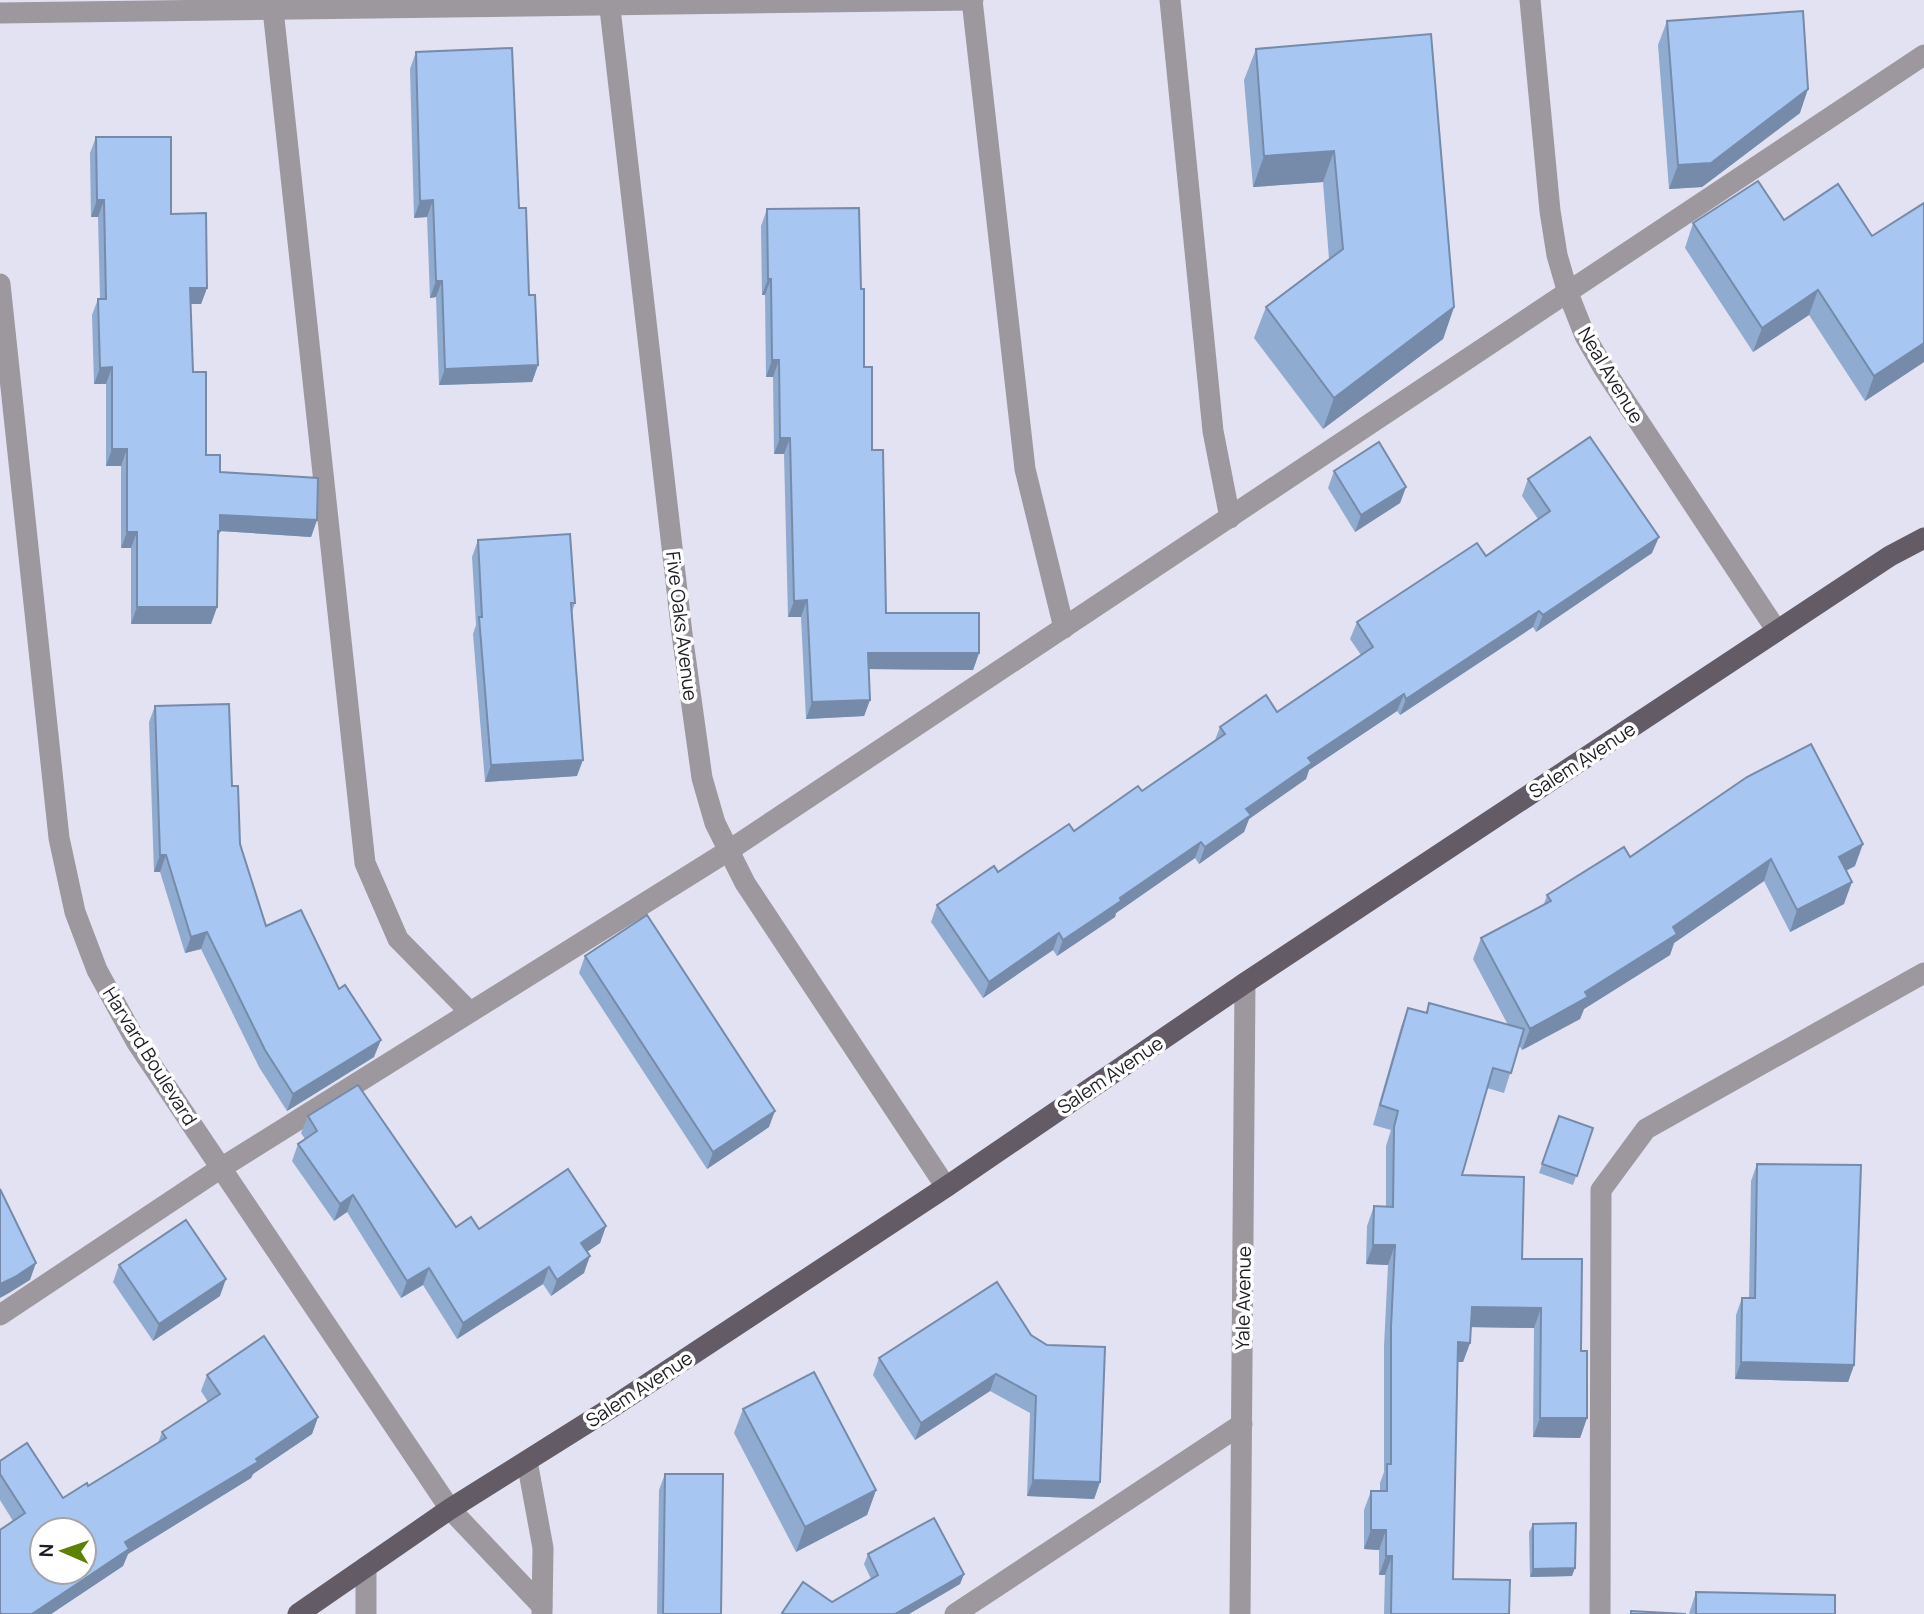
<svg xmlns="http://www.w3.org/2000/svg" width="1924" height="1614" viewBox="0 0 1924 1614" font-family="Manrope,sans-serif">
  <rect width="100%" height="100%" fill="#e2e2f3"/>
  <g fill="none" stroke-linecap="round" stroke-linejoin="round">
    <g stroke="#9d989e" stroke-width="21">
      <path d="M272 0 365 863 398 939 470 1012"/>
      <path d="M609 0 682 634 702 778 715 823 745 883 946 1187"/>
      <path d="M972 0 1025 469 1064 628"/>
      <path d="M1170 0 1213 431 1230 518"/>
      <path d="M1530 0 1550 211 1557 255 1568 293 1585 336 1604 369 1777 631"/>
      <path d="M0 13 973 0"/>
      <path d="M0 284 59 838 75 912 97 970 137 1043 450 1509 542 1606"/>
      <path d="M0 1315 221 1168 728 851 1924 55"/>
      <path d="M527 1461 543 1548 542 1612"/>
      <path d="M366 1614V1567"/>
      <path d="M955 1614 1242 1424"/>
      <path d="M1240 1614 1245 983"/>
      <path d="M1600 1614 1601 1190 1646 1129 1924 973"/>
    </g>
    <path stroke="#635b65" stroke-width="21" d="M298 1614 450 1509 614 1406 946 1187 1245 983 1890 556 1924 538"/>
  </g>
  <g fill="#90abd0">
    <path d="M1667 21 1800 113 1702 187 1669 189 1658 45Z"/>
    <path d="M1256 49 1454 307 1443 339 1323 429 1254 338 1266 307 1329 259 1323 182 1253 187 1244 80Z"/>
    <path d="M416 52 519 208 538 365 532 382 439 385 436 297 430 298 427 217 414 218 410 69Z"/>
    <path d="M96 137 171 214 207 288 201 304H190L193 372 206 455 220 472 317 520 311 537 220 531 218 539 217 607 211 624H131V548H121V466H106V384H94L92 315 98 299H100L98 217H91L90 153Z"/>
    <path d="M767 209 861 289 864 367 886 613 979 653 973 670 869 669 870 700 864 716 806 719 801 617H788L784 454H774L773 377H766L765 295H762L761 226Z"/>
    <path d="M1784 220 1924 362 1865 401 1809 315 1753 352 1685 248 1693 223Z"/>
    <path d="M1334 471 1406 487 1400 503 1355 532 1328 488Z"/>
    <path d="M1528 479 1652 553 1536 632 1533 627 1400 715 1397 711 1309 770 1306 779 1249 819 1244 832 1199 864 1195 858 1116 913 1115 917 1057 956 1053 950 983 998 931 922 937 905 1074 831 1142 791 1215 740 1220 727 1277 712 1361 655 1350 639 1357 622 1486 556 1538 519 1522 496Z"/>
    <path d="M478 540 575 603 572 612 577 776 485 782 473 634 476 625 472 557Z"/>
    <path d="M155 706 232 786 240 844 266 926 339 989 374 1057 287 1111 259 1067 201 949 185 953 160 872H154L149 722Z"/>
    <path d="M1747 777 1855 866 1846 871 1844 904 1790 932 1764 881 1674 943 1670 955 1584 1009 1580 1019 1522 1050 1519 1045 1504 1093 1487 1088 1462 1175 1522 1259 1581 1351 1587 1418 1580 1438 1533 1437 1534 1328 1471 1327 1470 1343 1463 1362H1458L1453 1579 1509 1614H1384L1385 1575H1379V1550L1364 1549V1510L1371 1491H1380V1483L1384 1472V1346L1388 1265 1366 1264 1367 1226 1374 1206 1386 1207V1146L1391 1130 1373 1125 1401 1027 1408 1008 1426 1013 1429 1003 1508 1025 1473 959 1481 938 1544 904 1547 895 1630 857Z"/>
    <path d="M585 956 769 1127 707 1169 579 973Z"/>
    <path d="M308 1116 456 1227 479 1229 606 1226 600 1243 587 1252 584 1273 551 1296 543 1284 457 1339 423 1285 401 1298 347 1212 334 1221 292 1161 298 1144 305 1139 301 1133Z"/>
    <path d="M1559 1116 1593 1128 1573 1185 1539 1173Z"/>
    <path d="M1757 1164 1854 1365 1848 1382 1735 1379 1736 1315 1742 1298H1749L1751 1181Z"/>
    <path d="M119 1265 220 1296 153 1341 113 1282Z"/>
    <path d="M997 1282 1100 1482 1094 1499 1027 1496 1030 1413 990 1391 915 1440 873 1375 879 1358Z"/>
    <path d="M207 1375 318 1417 312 1434 253 1474 251 1478 128 1554 123 1566 51 1614H0V1530L13 1521 0 1500V1461L63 1498 88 1486 158 1443 162 1432 208 1402 201 1391Z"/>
    <path d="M743 1409 876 1490 867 1515 796 1552 734 1433Z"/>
    <path d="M665 1474 721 1614H657L659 1490Z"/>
    <path d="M1533 1524 1572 1576 1530 1577 1529 1532Z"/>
    <path d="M868 1554 964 1574 960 1584 909 1614H782V1613L832 1602 871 1579 864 1564Z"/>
    <path d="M1696 1592 1835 1614H1689Z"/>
  </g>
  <g fill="#758ba9">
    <path d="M1808 89 1800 113 1702 187 1669 189 1678 165Z"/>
    <path d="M1334 151 1323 182 1253 187 1264 156Z"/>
    <path d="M97 200H104L98 217H91Z"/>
    <path d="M433 200 427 217 414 218 420 201Z"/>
    <path d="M768 279H771L765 295H762Z"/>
    <path d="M436 281H442L436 297 430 298Z"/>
    <path d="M190 288H207L201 304H184Z"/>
    <path d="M1818 290 1809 315 1753 352 1762 328Z"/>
    <path d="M1454 307 1443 339 1323 429 1334 398Z"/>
    <path d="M1924 343V362L1865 401 1874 376Z"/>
    <path d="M772 360H779L773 377H766Z"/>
    <path d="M538 365 532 382 439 385 445 369Z"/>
    <path d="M112 367 106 384H94L100 368Z"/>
    <path d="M780 438H790L784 454H774Z"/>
    <path d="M112 449H127L121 466H106Z"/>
    <path d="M1406 487 1400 503 1355 532 1361 515Z"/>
    <path d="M220 515 317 520 311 537 220 531 214 548Z"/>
    <path d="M127 532H137L131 548H121Z"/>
    <path d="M1659 537 1652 553 1536 632 1543 615Z"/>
    <path d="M807 600 801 617H788L794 601Z"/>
    <path d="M137 607H217L211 624H131Z"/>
    <path d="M1539 611 1533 627 1400 715 1406 699Z"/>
    <path d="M868 653H979L973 670 862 669Z"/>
    <path d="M1404 694 1397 711 1309 770 1306 779 1249 819 1244 832 1199 864 1205 847 1246 809 1308 758Z"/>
    <path d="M870 700 864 716 806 719 812 702Z"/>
    <path d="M583 760 577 776 485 782 491 765Z"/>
    <path d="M1201 842 1195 858 1116 913 1115 917 1057 956 1063 940 1120 898Z"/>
    <path d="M1863 844 1855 866 1831 878 1839 857Z"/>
    <path d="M160 855H166L160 872H154Z"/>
    <path d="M1771 859 1764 881 1674 943 1670 955 1584 1009 1580 1019 1522 1050 1530 1029 1585 992 1673 927Z"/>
    <path d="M1852 882 1844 904 1790 932 1797 910Z"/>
    <path d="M207 932 201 949 185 953 191 937Z"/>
    <path d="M1059 933 1053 950 983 998 989 982Z"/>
    <path d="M381 1040 374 1057 287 1111 293 1094Z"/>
    <path d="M775 1111 769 1127 707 1169 713 1152Z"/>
    <path d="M353 1195 347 1212 334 1221 340 1204Z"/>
    <path d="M606 1226 600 1243 575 1260 581 1243Z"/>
    <path d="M1373 1245H1395L1388 1265 1366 1264Z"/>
    <path d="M590 1256 584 1273 551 1296 557 1280Z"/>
    <path d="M36 1263 30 1280 9 1293 0 1298V1284Z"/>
    <path d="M549 1267 543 1284 457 1339 463 1323Z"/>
    <path d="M429 1268 423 1285 401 1298 407 1281Z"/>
    <path d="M226 1279 220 1296 153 1341 159 1324Z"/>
    <path d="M1472 1307 1541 1308 1534 1328 1464 1327Z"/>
    <path d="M1458 1342 1470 1343 1463 1362H1451Z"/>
    <path d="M1741 1362 1854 1365 1848 1382 1735 1379Z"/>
    <path d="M996 1374 990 1391 915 1440 921 1423Z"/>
    <path d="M318 1417 312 1434 253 1474 251 1478 128 1554 123 1566 51 1614H32L125 1542 256 1459Z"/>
    <path d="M1540 1418H1587L1580 1438 1533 1437Z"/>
    <path d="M1033 1480 1100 1482 1094 1499 1027 1496Z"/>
    <path d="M876 1490 867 1515 796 1552 805 1527Z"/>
    <path d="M1371 1530H1386L1379 1550 1364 1549Z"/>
    <path d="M1386 1556H1392L1385 1575H1379Z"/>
    <path d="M1575 1568 1572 1576 1530 1577 1533 1569Z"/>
    <path d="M964 1574 960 1584 909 1614H895Z"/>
  </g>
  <g fill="#a7c7f2" stroke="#758ba9" stroke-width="2" fill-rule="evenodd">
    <path d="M1803 11 1808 89 1711 163 1678 165 1667 21Z"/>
    <path d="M1431 34 1454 307 1334 398 1266 307 1343 249 1334 151 1264 156 1256 49Z"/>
    <path d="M512 48 519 208H526L529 295H535L538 365 445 369 442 281H436L433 200 420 201 416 52Z"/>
    <path d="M96 137H171V214L206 213 207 288H190L193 372H206V455H220V472L318 478 317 520 220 515V531H218L217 607H137V532H127V449H112V367L100 368 98 299H106L104 200H97Z"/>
    <path d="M1758 181 1784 220 1838 184 1872 236 1924 203V343L1874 376 1818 290 1762 328 1693 223Z"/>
    <path d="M859 208 861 289H864V367H872V450H883L886 613H979V653H868L870 700 812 702 807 600 794 601 790 438H780L779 360H772L771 279H768L767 209Z"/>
    <path d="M1590 437 1659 537 1543 615 1539 611 1406 699 1404 694 1308 758 1312 763 1246 809 1251 815 1205 847 1201 842 1120 898 1121 901 1063 940 1059 933 989 982 937 905 994 866 998 872 1069 824 1074 831 1138 786 1142 791 1225 734 1220 727 1266 695 1277 712 1373 647 1357 622 1477 543 1486 556 1550 511 1528 479Z"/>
    <path d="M1379 442 1406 487 1361 515 1334 471Z"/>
    <path d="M570 534 575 603H571L583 760 491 765 479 617H482L478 540Z"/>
    <path d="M229 704 232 786H238L240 844 266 926 301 910 339 989 345 985 381 1040 293 1094 265 1050 207 932 191 937 166 855H160L155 706Z"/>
    <path d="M1811 744 1863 844 1839 857 1852 882 1797 910 1771 859 1673 927 1677 934 1585 992 1588 997 1530 1029 1481 938 1551 901 1547 895 1624 847 1630 857 1747 777Z"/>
    <path d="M647 915 775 1111 713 1152 585 956Z"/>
    <path d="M1429 1003 1524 1029 1511 1073 1493 1068 1462 1175 1524 1177 1522 1259H1582L1581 1351H1587V1418H1540L1541 1308 1472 1307 1470 1343 1458 1342 1453 1579 1510 1580 1509 1614H1391L1392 1556H1386V1530H1371V1491H1387V1464H1391V1327L1395 1245H1373L1374 1206 1393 1207 1394 1127 1398 1111 1380 1105 1408 1008 1427 1013Z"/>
    <path d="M358 1085 456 1227 471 1217 479 1229 568 1169 606 1226 581 1243 590 1256 557 1280 549 1267 463 1323 429 1268 407 1281 353 1195 340 1204 298 1144 317 1131 308 1116Z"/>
    <path d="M1559 1116 1593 1128 1577 1176 1542 1164Z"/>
    <path d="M1757 1164 1861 1165 1854 1365 1741 1362 1742 1298H1755Z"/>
    <path d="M0 1189 36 1263 15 1277 0 1284Z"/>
    <path d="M186 1220 226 1279 159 1324 119 1265Z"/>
    <path d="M997 1282 1031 1335 1047 1345 1105 1347 1100 1482 1033 1480 1036 1396 996 1374 921 1423 879 1358Z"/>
    <path d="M264 1336 318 1417 256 1459 258 1462 125 1542 129 1549 32 1614H1L0 1612V1530L25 1513 0 1474V1461L27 1443 63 1498 87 1483 88 1486 166 1438 162 1432 220 1394 207 1375ZM42 1530H84V1572H42Z"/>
    <path d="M814 1372 876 1490 805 1527 743 1409Z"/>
    <path d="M665 1474H723L721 1614H663Z"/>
    <path d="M934 1518 964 1574 895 1614H785L782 1613 803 1582 832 1602 878 1575 868 1554Z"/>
    <path d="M1576 1523 1575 1568 1533 1569V1524Z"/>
    <path d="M1696 1592 1835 1595V1614H1696Z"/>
    <path d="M1631 1611 1686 1614H1631Z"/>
  </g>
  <g text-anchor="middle" stroke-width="7" stroke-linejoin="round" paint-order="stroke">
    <g font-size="19" fill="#1e1d23" stroke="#fff">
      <text transform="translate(1611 375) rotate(59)" y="7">Neal Avenue</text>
      <text transform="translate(682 626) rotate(83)" y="7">Five Oaks Avenue</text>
      <text transform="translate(1582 760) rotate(-33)" y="7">Salem Avenue</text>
      <text transform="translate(150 1056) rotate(58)" y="7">Harvard Boulevard</text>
      <text transform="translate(1110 1075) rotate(-34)" y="7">Salem Avenue</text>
      <text transform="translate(1243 1298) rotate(-89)" y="7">Yale Avenue</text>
      <text transform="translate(639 1389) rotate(-33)" y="7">Salem Avenue</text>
    </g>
  </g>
  <g transform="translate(63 1551) rotate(272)"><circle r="33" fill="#ffffff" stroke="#a5a5a7" stroke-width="2"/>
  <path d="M0-5L12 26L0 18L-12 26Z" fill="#5b8201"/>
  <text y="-10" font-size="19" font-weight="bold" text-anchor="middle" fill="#1e1d23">N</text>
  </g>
</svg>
